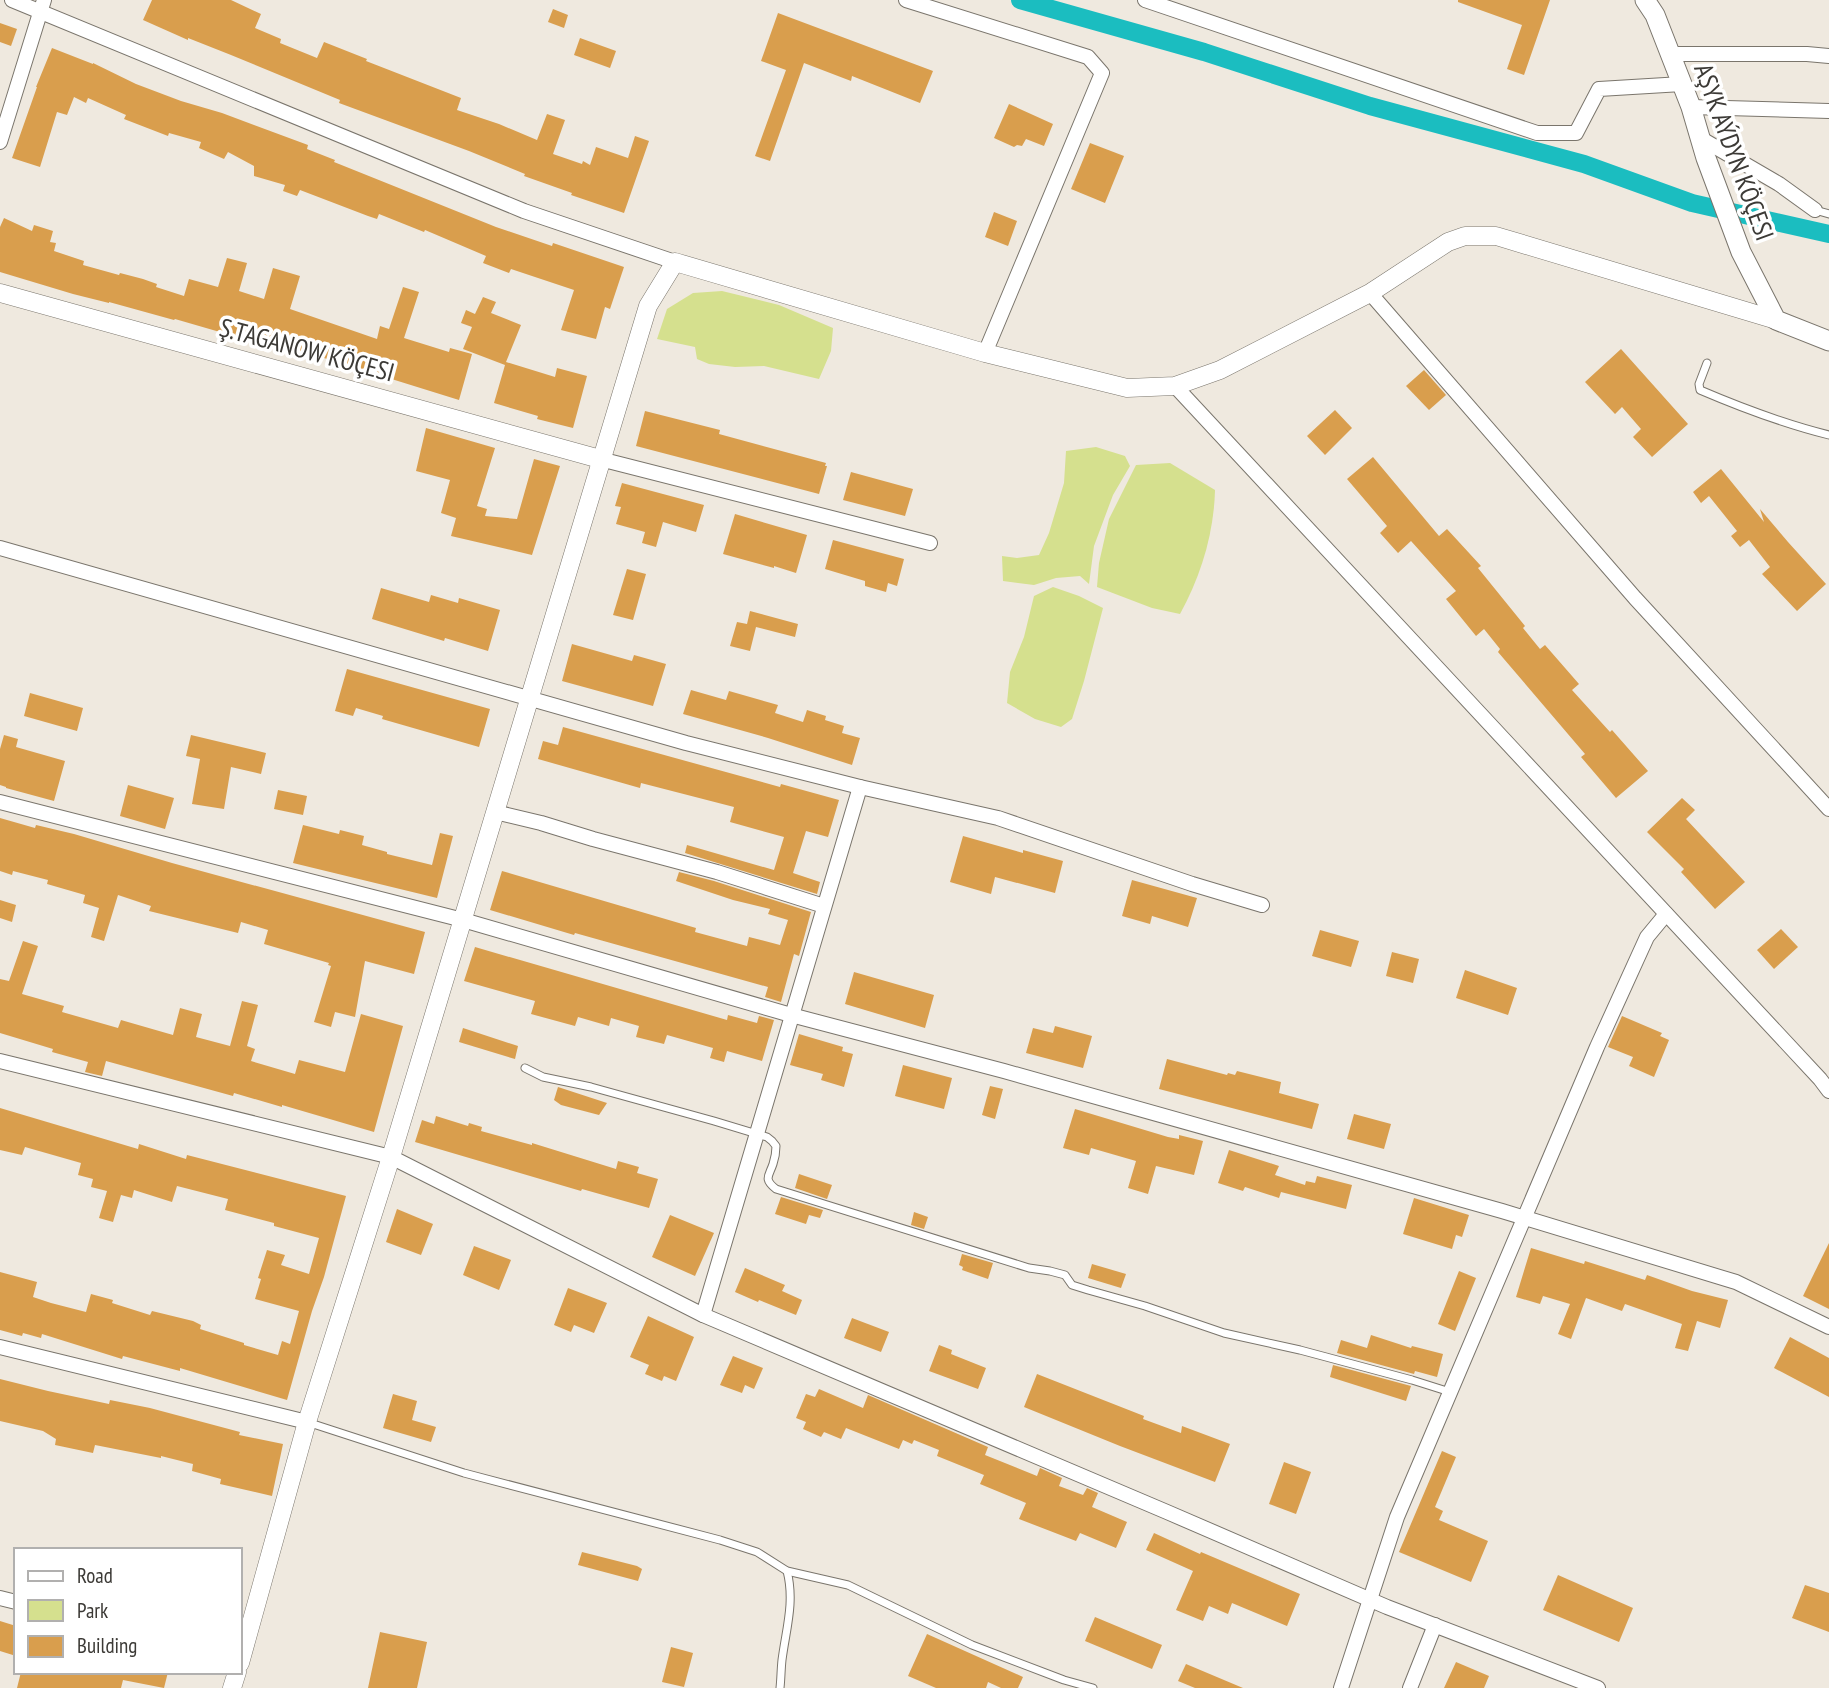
<svg xmlns="http://www.w3.org/2000/svg" width="1829" height="1688" viewBox="0 0 1829 1688" font-family="'PT Sans Narrow',sans-serif">
  <rect width="100%" height="100%" fill="#efe9df"/>
  <g fill="#d5e08e">
    <path d="M722 291 779 305 833 328 831 351 819 379 764 366 735 367 709 364 697 359 695 347 657 339 667 309 693 293Z"/>
    <path d="M1096 447 1125 456 1130 466 1113 495 1094 546 1089 584 1080 576 1056 578 1034 585 1003 581 1002 556 1017 558 1039 555 1049 533 1064 483 1066 451Z"/>
    <path d="M1170 463 1215 490C1214 533 1201 576 1180 614L1152 608 1097 587 1099 563 1109 519 1136 465Z"/>
    <path d="M1053 587 1079 596 1103 608 1084 681 1072 719 1061 727 1035 719 1007 703 1010 672 1024 637 1034 596Z"/>
  </g>
  <g fill="none" stroke-linecap="round" stroke-linejoin="round">
    <path stroke="#1bbdc0" stroke-width="18" d="M1020 0 1204 52 1370 106 1584 164 1692 203 1829 234"/>
  </g>
  <g fill="#d99e4d">
    <path d="M152 0H231L261 14 255 28 281 39 280 43 317 58 324 42 367 59 366 61 461 98 457 110 499 124 537 140 547 114 565 120 553 154 582 164 583 161 590 165 596 147 628 158 635 136 649 141 624 213 571 195 572 193 524 176 525 174 469 151 339 103 340 100 231 55 188 38V40L143 20Z"/>
    <path d="M1458 0H1550L1524 75 1507 69 1522 25 1458 2Z"/>
    <path d="M553 9 568 15 564 28 548 22Z"/>
    <path d="M778 13 933 71 920 103 852 76 851 81 804 63 770 161 755 156 786 70 761 61Z"/>
    <path d="M0 23 17 29 11 46 0 42Z"/>
    <path d="M580 38 616 51 610 68 574 55Z"/>
    <path d="M52 48 93 64V63L136 84 181 101 222 113 308 145 307 149 335 160 334 162 496 227 552 246 553 243 624 267 610 309 605 307 596 339 561 330 574 290 511 269 509 273 483 263 486 256 425 230 424 232 379 214 377 219 368 216 300 190 297 196 283 191 285 185 254 176V166L228 152 224 159 199 148 201 142 169 133 168 136 124 119 126 115 88 98 86 103 74 97 67 115 57 112 40 167 12 158 37 87H36Z"/>
    <path d="M1009 104 1053 124 1044 146 1026 139 1022 146 1017 145 1014 147 994 138Z"/>
    <path d="M1090 143 1124 156 1105 203 1071 189Z"/>
    <path d="M994 212 1017 221 1008 246 985 237Z"/>
    <path d="M4 218 32 231 34 225 53 231 50 242 56 243 54 251 84 261 83 265 119 275 120 273 143 279 157 284 156 287 184 296 189 279 218 287 227 258 247 263 239 291 264 299 273 268 300 276 290 309 377 339 380 326 389 329 403 287 419 292 404 338 449 352 450 348 472 354 459 400 279 344 278 349 175 319 174 320 109 302V303L73 294 0 272V227Z"/>
    <path d="M483 297 496 302 491 313 521 325 506 362 555 377 557 368 587 376 573 428 537 419 538 416 494 403 505 365 463 349 472 327 461 323 466 310 475 314Z"/>
    <path d="M1621 349 1688 424 1652 457 1633 437 1641 429 1622 407 1615 414 1585 382Z"/>
    <path d="M1424 370 1446 395 1429 410 1406 386Z"/>
    <path d="M1335 410 1352 428 1325 455 1307 436Z"/>
    <path d="M645 411 720 430 719 434 826 463 825 466H827L819 494 636 446Z"/>
    <path d="M426 428 495 448 477 506 487 509 485 516 517 519 534 459 560 466 532 555 451 536 456 518 441 513 450 480 416 471Z"/>
    <path d="M1373 457 1439 536 1447 529 1481 566 1478 568 1525 626 1523 628 1540 649 1545 645 1579 684 1572 690 1610 732 1612 730 1648 771 1616 798 1581 757 1585 754 1498 652 1500 649 1484 629 1476 636 1446 599 1456 591 1411 541 1398 553 1380 533 1387 526 1347 479Z"/>
    <path d="M1721 469 1764 522 1760 509 1788 542 1826 584 1797 611 1762 574 1770 567 1749 540 1740 547 1731 536 1737 531 1709 496 1701 503 1693 492Z"/>
    <path d="M851 472 913 489 905 516 843 500Z"/>
    <path d="M622 483 704 505 696 532 663 522 656 547 642 543 645 532 616 524 621 507 615 506Z"/>
    <path d="M735 514 807 535 796 573 774 566V568L723 554Z"/>
    <path d="M833 540 904 559 897 586 888 583 886 592 865 586V581L825 569Z"/>
    <path d="M627 569 646 574 633 620 613 615Z"/>
    <path d="M381 588 429 602 431 595 458 603 459 598 500 610 488 651 445 638 444 641 372 619Z"/>
    <path d="M750 611 798 624 795 637 756 627 750 651 730 646 737 622 747 624Z"/>
    <path d="M572 644 632 661 634 655 666 664 653 706 562 681Z"/>
    <path d="M347 669 490 709 479 747 382 719 383 716 356 708 353 716 335 711Z"/>
    <path d="M691 690 726 700 729 691 778 705 775 713 803 722 807 710 826 716 825 720 844 726 842 733 860 738 852 765 768 738 683 714Z"/>
    <path d="M30 693 83 708 77 731 24 716Z"/>
    <path d="M563 727 780 787 781 784 839 800 828 837 806 831 793 873 820 882 817 894 685 853 687 845 774 870 784 837 730 822 734 807 641 783 640 788 538 759 543 741 558 745Z"/>
    <path d="M4 735 18 739 16 747 65 761 54 801 6 788V787L0 785V749Z"/>
    <path d="M191 735 266 753 261 774 231 767 224 809 192 804 200 759 186 756Z"/>
    <path d="M128 785 174 798 165 829 120 816Z"/>
    <path d="M278 790 307 796 303 815 274 809Z"/>
    <path d="M1682 798 1695 810 1686 819 1745 882 1715 909 1681 872 1684 869 1647 832Z"/>
    <path d="M0 818 35 828 36 825 74 834 172 863 425 932 414 974 365 961 355 1017 335 1012 331 1027 314 1022 331 966 328 965 329 963 264 944 268 930 241 922 238 933 149 911 151 906 118 895 104 941 91 937 99 908 83 903 85 895 47 884 48 880 13 871 12 875 0 871Z"/>
    <path d="M303 825 339 834 340 830 364 836 362 845 387 852V854L432 865 440 833 453 836 437 898 293 863Z"/>
    <path d="M963 836 1023 853V850L1063 861 1055 893 995 877 991 894 950 882Z"/>
    <path d="M502 871 696 928 695 932 747 946 749 937 780 945 788 920 768 914 770 909 733 900 676 881 679 872 714 881 811 912 799 956 794 954 781 1002 765 997 768 987 575 933 574 935 490 910Z"/>
    <path d="M1132 880 1197 898 1188 927 1152 916 1150 924 1122 916Z"/>
    <path d="M0 900 16 905 12 922 0 918Z"/>
    <path d="M1781 929 1798 947 1774 969 1757 950Z"/>
    <path d="M1320 930 1359 941 1351 967 1312 956Z"/>
    <path d="M23 941 38 946 22 994 64 1006 62 1012 118 1028 121 1020 173 1035 180 1008 202 1014 196 1037 230 1046 242 1001 258 1005 247 1046 255 1049 251 1061 295 1074 299 1060 345 1072 361 1014 403 1026 374 1132 282 1105V1107L234 1093 233 1096 106 1061 102 1076 85 1072 88 1062 52 1052 53 1049 0 1033V979L9 981Z"/>
    <path d="M475 947 727 1020 728 1015 757 1023 759 1016 774 1020 762 1061 727 1051 724 1062 710 1058 713 1048 667 1035 664 1044 636 1037 639 1026 611 1018 609 1026 578 1017 575 1026 531 1014 535 1001 464 981Z"/>
    <path d="M1392 952 1419 959 1413 983 1386 976Z"/>
    <path d="M1465 970 1517 988 1508 1015 1456 998Z"/>
    <path d="M854 972 934 995 925 1028 845 1004Z"/>
    <path d="M1622 1016 1662 1033 1660 1036 1669 1040 1654 1077 1629 1066 1633 1057 1608 1047Z"/>
    <path d="M1055 1026 1092 1036 1083 1068 1026 1053 1033 1028 1053 1033Z"/>
    <path d="M463 1028 518 1046 515 1059 459 1042Z"/>
    <path d="M799 1034 843 1047 842 1051 853 1054 844 1087 821 1080 823 1074 790 1065Z"/>
    <path d="M1167 1059 1227 1075 1228 1073 1235 1075 1237 1071 1281 1082 1279 1093 1319 1104 1312 1129 1159 1089Z"/>
    <path d="M903 1065 952 1078 944 1109 895 1096Z"/>
    <path d="M990 1086 1003 1089 995 1119 982 1115Z"/>
    <path d="M558 1087 607 1103 599 1115 561 1105 554 1100Z"/>
    <path d="M0 1108 138 1149 139 1144 186 1159 187 1155 346 1196 324 1277 312 1311 287 1400 180 1368V1371L123 1356 122 1359 42 1334 41 1338 23 1333 22 1336 0 1330V1272L37 1282 33 1297 51 1303 86 1312 91 1294 113 1300 112 1303 150 1315 152 1311 193 1321 201 1325 200 1329 244 1343V1345L278 1355 282 1341 290 1344 299 1311 255 1299 261 1279 258 1278 267 1250 285 1255 281 1265 309 1274 319 1238 274 1226V1223L225 1210 228 1199 177 1186 172 1202 134 1190 132 1198 121 1195 113 1222 99 1218 107 1191 91 1187 93 1179 78 1175 81 1163 25 1147 22 1155 0 1150Z"/>
    <path d="M1075 1109 1168 1137 1179 1139V1135L1203 1141 1194 1175 1156 1166 1148 1194 1128 1188 1136 1161 1091 1148 1089 1155 1063 1148Z"/>
    <path d="M1354 1114 1391 1124 1384 1149 1347 1139Z"/>
    <path d="M436 1116 468 1126 469 1123 482 1127 481 1131 532 1145V1143L616 1169 618 1161 639 1167 637 1173 658 1179 649 1208 582 1189 581 1191 415 1142 422 1120 434 1124Z"/>
    <path d="M1229 1150 1279 1166 1275 1175 1305 1185 1306 1181 1315 1183 1317 1176 1352 1185 1346 1209 1281 1192 1279 1198 1245 1187 1243 1191 1218 1183Z"/>
    <path d="M799 1174 832 1185 827 1199 795 1188Z"/>
    <path d="M781 1197 823 1210 820 1218 809 1215 806 1224 775 1214Z"/>
    <path d="M1414 1198 1469 1215 1462 1237 1456 1235 1452 1249 1403 1234Z"/>
    <path d="M397 1209 433 1224 421 1255 386 1242Z"/>
    <path d="M914 1212 928 1217 924 1229 911 1225Z"/>
    <path d="M670 1215 714 1233 695 1276 652 1257Z"/>
    <path d="M1829 1243V1309L1803 1296Z"/>
    <path d="M474 1246 511 1260 499 1290 463 1275Z"/>
    <path d="M1531 1248 1584 1264 1585 1261 1645 1280 1647 1275 1692 1291 1728 1300 1720 1328 1697 1321 1688 1351 1675 1348 1682 1324 1625 1304 1622 1311 1586 1298 1571 1339 1558 1334 1570 1304 1543 1296 1540 1304 1516 1297Z"/>
    <path d="M962 1254 993 1263 988 1279 962 1270 963 1267 959 1265Z"/>
    <path d="M1092 1264 1126 1274 1121 1288 1088 1278Z"/>
    <path d="M745 1268 785 1285 782 1291 802 1300 796 1315 759 1300 758 1302 735 1292Z"/>
    <path d="M1459 1271 1476 1278 1455 1331 1438 1324Z"/>
    <path d="M568 1288 607 1303 594 1333 574 1325 571 1332 554 1325Z"/>
    <path d="M648 1316 694 1337 676 1381 664 1376 662 1381 645 1374 649 1365 630 1357Z"/>
    <path d="M852 1318 889 1332 881 1352 844 1338Z"/>
    <path d="M1371 1335 1411 1348 1412 1346 1443 1354 1437 1377 1415 1371 1414 1374 1337 1353 1341 1340 1367 1348Z"/>
    <path d="M1790 1337 1829 1358V1397L1774 1368Z"/>
    <path d="M939 1345 952 1350 951 1354 986 1368 978 1389 929 1371Z"/>
    <path d="M733 1356 763 1368 754 1389 745 1385 742 1393 720 1385Z"/>
    <path d="M1333 1365 1411 1386 1406 1401 1330 1377Z"/>
    <path d="M1037 1374 1144 1416 1143 1419 1181 1433 1182 1426 1230 1444 1215 1482 1120 1446 1024 1407Z"/>
    <path d="M0 1379 48 1391 109 1404 110 1400 150 1408 240 1432 239 1435 283 1444 272 1496 220 1484 221 1479 192 1471 193 1464 161 1456V1458L95 1445 93 1453 55 1445 56 1439 43 1431 0 1421Z"/>
    <path d="M819 1389 863 1408 868 1395 988 1447 985 1455 1037 1476 1040 1468 1062 1478 1059 1486 1083 1495 1087 1488 1098 1493 1092 1507 1127 1522 1116 1548 1080 1533 1076 1541 1019 1519 1026 1503 980 1484 984 1475 937 1456 939 1450 914 1440 912 1444 903 1440 899 1449 846 1428 841 1439 824 1432 821 1437 803 1429 806 1422 796 1418 806 1394 815 1397Z"/>
    <path d="M393 1394 417 1401 412 1420 436 1427 431 1442 383 1428Z"/>
    <path d="M1442 1451 1456 1457 1435 1507 1443 1511 1439 1520 1488 1541 1471 1582 1399 1552Z"/>
    <path d="M1284 1462 1311 1472 1296 1514 1269 1504Z"/>
    <path d="M1154 1533 1200 1554 1201 1552 1300 1594 1287 1626 1232 1603 1228 1614 1209 1606 1203 1621 1176 1610 1193 1571 1146 1550Z"/>
    <path d="M582 1552 637 1566 642 1569 638 1581 578 1565Z"/>
    <path d="M1558 1575 1633 1608 1619 1642 1543 1610Z"/>
    <path d="M1805 1585 1829 1593V1632L1792 1618Z"/>
    <path d="M1095 1617 1162 1645 1152 1669 1085 1641Z"/>
    <path d="M0 1621 16 1626V1656L0 1651Z"/>
    <path d="M380 1632 427 1642 417 1688H368Z"/>
    <path d="M927 1634 1023 1677 1018 1688H1001L988 1682 986 1688H936L908 1676Z"/>
    <path d="M671 1647 693 1653 684 1687 662 1682Z"/>
    <path d="M1456 1662 1489 1676 1484 1688H1444Z"/>
    <path d="M1186 1664 1243 1688H1195L1178 1681Z"/>
    <path d="M21 1672H168L164 1688 123 1680 121 1688H17Z"/>
  </g>
  <g fill="none" stroke-linecap="round" stroke-linejoin="round">
    <defs>
      <g id="service">
        <path d="M1815 210 1829 214"/>
        <path d="M1707 363 1699 384 1700 390C1742 408 1785 424 1829 435"/>
        <path d="M525 1068 543 1077 591 1087 714 1121 767 1137 772 1141 776 1146C776 1152 775 1158 773 1164 769 1176 763 1179 776 1189L1029 1268 1050 1271 1065 1275 1072 1285 1088 1290 1145 1306 1224 1333 1300 1350 1412 1380 1450 1392"/>
        <path d="M307 1422 464 1473 720 1540 757 1552 787 1571 848 1585 972 1645 1064 1680 1093 1688"/>
        <path d="M780 1688C781 1679 781 1669 782 1660 786 1629 795 1602 787 1571"/>
      </g>
      <g id="minor">
        <path d="M12 0 524 211 675 262"/>
        <path d="M906 0 1088 57 1102 73 985 353"/>
        <path d="M1145 0 1537 133H1576L1599 89 1682 84"/>
        <path d="M1671 54H1807L1829 56"/>
        <path d="M1691 107 1829 111"/>
        <path d="M1700 138 1779 184 1815 210"/>
        <path d="M0 142 44 0"/>
        <path d="M1370 293 1635 598 1829 809"/>
        <path d="M1175 386 1820 1079 1829 1091"/>
        <path d="M600 459 930 543"/>
        <path d="M0 548 686 743 860 787 998 818 1192 884 1262 905"/>
        <path d="M0 802 463 920 791 1015 1004 1071 1502 1211 1736 1282 1829 1327"/>
        <path d="M495 812 541 823 593 839 717 872 824 906"/>
        <path d="M0 1061 391 1157 703 1315 1167 1512 1387 1607 1598 1688"/>
        <path d="M703 1315 860 787"/>
        <path d="M0 1347 307 1422"/>
        <path d="M0 1598 16 1602"/>
        <path d="M1341 1688 1397 1517 1597 1047 1647 937 1666 914"/>
        <path d="M1410 1688 1435 1625"/>
      </g>
      <g id="tertiary">
        <path d="M0 293 600 459"/>
        <path d="M240 1663 307 1422 391 1157 648 306 675 262 985 353 1127 388 1175 386 1220 370 1370 293 1448 242 1465 236H1496L1776 320"/>
        <path d="M232 1688 237 1672"/>
      </g>
      <path id="secondary" d="M1645 0 1655 15 1691 107 1706 158 1741 252 1776 320 1829 341"/>
    </defs>
    <use href="#service" stroke="#7a756c" stroke-width="9"/>
    <use href="#minor" stroke="#7a756c" stroke-width="16"/>
    <use href="#tertiary" stroke="#7a756c" stroke-width="19"/>
    <use href="#secondary" stroke="#7a756c" stroke-width="21"/>
    <use href="#service" stroke="#fff" stroke-width="7"/>
    <use href="#minor" stroke="#fff" stroke-width="14"/>
    <use href="#tertiary" stroke="#fff" stroke-width="18"/>
    <use href="#secondary" stroke="#fff" stroke-width="19"/>
  </g>
  <g text-anchor="middle" stroke-width="7" stroke-linejoin="round" paint-order="stroke">
    <g font-size="26" fill="#3c3a36" stroke="#fff">
      <text transform="translate(1734 152) rotate(70)" y="9">AŞYK AÝDYN KÖÇESI</text>
      <text transform="translate(307 350) rotate(15)" y="9">Ş.TAGANOW KÖÇESI</text>
    </g>
  </g>
  <rect x="14" y="1548" width="228" height="126" fill="#ffffff" stroke="#b1b0af" stroke-width="2"/>
  <rect x="28" y="1571" width="35" height="10" fill="#ffffff" stroke="#b1b0af" stroke-width="2"/>
  <text x="77" y="1583" font-size="21" fill="#3c3a36">Road</text>
  <rect x="28" y="1600" width="35" height="21" fill="#d5e08e" stroke="#b1b0af" stroke-width="2"/>
  <text x="77" y="1618" font-size="21" fill="#3c3a36">Park</text>
  <rect x="28" y="1636" width="35" height="21" fill="#d99e4d" stroke="#b1b0af" stroke-width="2"/>
  <text x="77" y="1653" font-size="21" fill="#3c3a36">Building</text>
</svg>
